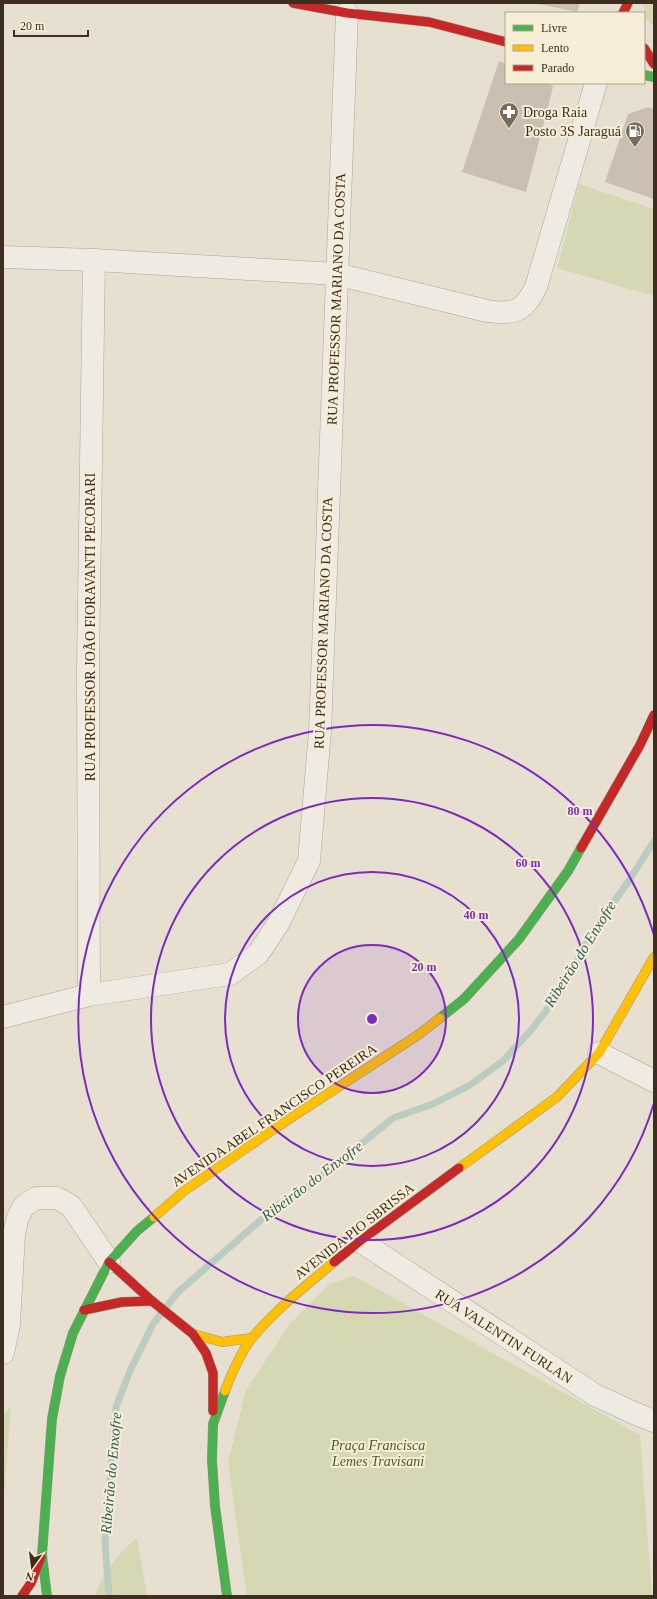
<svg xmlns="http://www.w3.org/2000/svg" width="657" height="1599" viewBox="0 0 657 1599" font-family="'Times New Roman',serif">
  <rect width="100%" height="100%" fill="#e7e0d1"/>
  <g fill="#d6d7b3">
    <path d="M643 3H654V27C647 21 643 12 643 3Z"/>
    <path d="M579 184 654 209V296L557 268Z"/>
    <path d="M354 1276 640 1435 652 1596H247L228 1462 246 1390 289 1325 329 1284Z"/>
    <path d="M11 1406 3 1508V1416Z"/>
    <path d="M137 1538 147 1596H95C104 1570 116 1556 137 1538Z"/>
  </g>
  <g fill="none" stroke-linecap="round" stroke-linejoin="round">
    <path stroke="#bcccc2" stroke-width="7" d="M109 1596 105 1542 116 1407 130 1371 153 1324 178 1292 278 1205 309 1186 393 1118 433 1104 470 1085 503 1061 532 1029 559 994 592 933 628 882 654 841"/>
  </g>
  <g fill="#cbbfb2">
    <path d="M534 3H580L577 12Z"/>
    <path d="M499 61 506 64V83H549L553 87 526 192 462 172Z"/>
    <path d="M648 107 654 109V199L605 182 628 114Z"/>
  </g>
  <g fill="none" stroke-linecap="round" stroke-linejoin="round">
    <defs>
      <g id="street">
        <path d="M3 257 94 260 336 274 487 311C513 315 524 312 536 287L596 83"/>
        <path d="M89 995 88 667 94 260"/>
        <path d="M3 1017 89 995 230 974 258 954 278 924 309 861 320 731 347 13"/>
        <path d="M599 1053 654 1081"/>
        <path d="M360 1241 595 1395 634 1413 654 1421"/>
        <path d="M3 1353 9 1324 14 1234 18 1217 24 1206 36 1198H57L71 1206 109 1262"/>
      </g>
      <g id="fast">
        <path d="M644 75 654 77"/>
        <path d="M440 1018 464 999 519 939 568 871 581 848"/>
        <path d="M225 1391 213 1424 212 1460 215 1506 227 1596"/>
        <path d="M47 1596 42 1555 52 1419 60 1376 73 1333 109 1262 137 1231 154 1217"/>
      </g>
      <g id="slow">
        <path d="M459 1168 557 1097 599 1053 654 957"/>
        <path d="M154 1217 184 1191 277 1127 418 1035 440 1018"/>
        <path d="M193 1334 222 1342 252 1338"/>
        <path d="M225 1391C231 1375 242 1350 253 1337 277 1308 306 1286 334 1262"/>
      </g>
      <g id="jam">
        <path d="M293 3 347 13 429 22 506 42"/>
        <path d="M623 13 628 3"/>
        <path d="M644 48 654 64"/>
        <path d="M581 848 640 745 654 715"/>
        <path d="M109 1262 152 1301 193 1334 206 1353 213 1373V1411"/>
        <path d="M334 1262 360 1241 459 1168"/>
        <path d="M84 1310 122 1302 152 1301"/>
        <path d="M22 1596 31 1583 41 1557"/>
      </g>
    </defs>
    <use href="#street" stroke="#ada599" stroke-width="23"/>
    <use href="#fast" stroke="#9c958a" stroke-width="10"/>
    <use href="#slow" stroke="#9c958a" stroke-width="10"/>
    <use href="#jam" stroke="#9c958a" stroke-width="10"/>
    <use href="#street" stroke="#efebe3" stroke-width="22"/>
    <use href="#fast" stroke="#4caf50" stroke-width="9"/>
    <use href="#slow" stroke="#ffc107" stroke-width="9"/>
    <use href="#jam" stroke="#c62828" stroke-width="9"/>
  </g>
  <circle cx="372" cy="1019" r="74" fill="#7b2cbf" fill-opacity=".12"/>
  <g fill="none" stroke="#7b2cbf" stroke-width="2">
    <circle cx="372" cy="1019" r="74"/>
    <circle cx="372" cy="1019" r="147"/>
    <circle cx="372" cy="1019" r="221"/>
    <path d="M654 1103A294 294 0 1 1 654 935"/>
  </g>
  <defs>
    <symbol id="pharmacy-pin" viewBox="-11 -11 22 30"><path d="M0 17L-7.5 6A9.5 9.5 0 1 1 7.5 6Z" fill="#786c5e" stroke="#f7eed8"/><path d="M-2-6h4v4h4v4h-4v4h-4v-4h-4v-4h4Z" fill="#fff"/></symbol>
    <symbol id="fuel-pin" viewBox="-11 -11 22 30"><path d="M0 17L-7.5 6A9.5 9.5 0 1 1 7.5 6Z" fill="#786c5e" stroke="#f7eed8"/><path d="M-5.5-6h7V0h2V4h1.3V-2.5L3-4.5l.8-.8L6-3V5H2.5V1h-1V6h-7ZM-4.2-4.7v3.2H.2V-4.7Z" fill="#fff"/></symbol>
  </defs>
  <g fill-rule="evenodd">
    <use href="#pharmacy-pin" x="498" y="101" width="22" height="30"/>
    <use href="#fuel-pin" x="624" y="120" width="22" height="30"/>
  </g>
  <g text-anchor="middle" stroke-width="4" stroke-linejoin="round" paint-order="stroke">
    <g font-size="14" fill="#3d2e20" stroke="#f7eed8" text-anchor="start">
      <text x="523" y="117">Droga Raia</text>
      <text x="621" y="136" text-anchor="end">Posto 3S Jaraguá</text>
    </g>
    <g font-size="14" fill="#3d2e20" stroke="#f7eed8">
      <text transform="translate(336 299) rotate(-88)" y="5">RUA PROFESSOR MARIANO DA COSTA</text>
      <text transform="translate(323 623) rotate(-88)" y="5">RUA PROFESSOR MARIANO DA COSTA</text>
      <text transform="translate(90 627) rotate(-90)" y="5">RUA PROFESSOR JOÃO FIORAVANTI PECORARI</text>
      <text transform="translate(274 1115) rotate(-34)" y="5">AVENIDA ABEL FRANCISCO PEREIRA</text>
      <text transform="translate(354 1231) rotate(-38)" y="5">AVENIDA PIO SBRISSA</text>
      <text transform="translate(504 1336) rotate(33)" y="5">RUA VALENTIN FURLAN</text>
    </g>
    <g font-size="14" font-style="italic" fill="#4d5a26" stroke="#f7eed8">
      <text x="378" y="1450">Praça Francisca<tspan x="378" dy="16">Lemes Travisani</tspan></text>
    </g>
    <g font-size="15" font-style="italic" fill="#2f5d5a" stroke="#f7eed8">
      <text transform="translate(580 954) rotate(-58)" y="5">Ribeirão do Enxofre</text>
      <text transform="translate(312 1181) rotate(-37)" y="5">Ribeirão do Enxofre</text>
      <text transform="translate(111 1473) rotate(-85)" y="5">Ribeirão do Enxofre</text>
    </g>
  </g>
  <circle cx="372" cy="1019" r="6" fill="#7b2cbf" stroke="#f7eed8" stroke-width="2"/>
  <g font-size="12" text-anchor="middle" font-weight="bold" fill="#7b2cbf" stroke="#f7eed8" stroke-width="4" stroke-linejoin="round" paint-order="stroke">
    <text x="580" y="815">80 m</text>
    <text x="528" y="867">60 m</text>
    <text x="476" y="919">40 m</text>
    <text x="424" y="971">20 m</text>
  </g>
  <rect width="657" height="1599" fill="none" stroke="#3d2e20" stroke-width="8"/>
  <rect x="505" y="12" width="140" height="72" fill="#f7eed8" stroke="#ada18e"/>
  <rect x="513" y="25" width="20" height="6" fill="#4caf50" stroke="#ada18e"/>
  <text x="541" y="32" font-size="12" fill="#3d2e20">Livre</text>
  <rect x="513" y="45" width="20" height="6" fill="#ffc107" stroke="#ada18e"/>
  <text x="541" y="52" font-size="12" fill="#3d2e20">Lento</text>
  <rect x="513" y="65" width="20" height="6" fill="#c62828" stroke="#ada18e"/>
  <text x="541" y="72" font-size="12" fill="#3d2e20">Parado</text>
  <g transform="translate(32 1567) rotate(194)" stroke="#f7eed8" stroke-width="3" paint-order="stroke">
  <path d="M0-3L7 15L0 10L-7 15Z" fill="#3d2e20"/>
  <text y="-6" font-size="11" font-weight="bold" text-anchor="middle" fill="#3d2e20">N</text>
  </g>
  <path d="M14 30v6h74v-6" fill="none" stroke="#3d2e20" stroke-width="2"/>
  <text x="20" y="30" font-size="12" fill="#3d2e20" stroke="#f7eed8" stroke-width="3" paint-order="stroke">20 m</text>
</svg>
